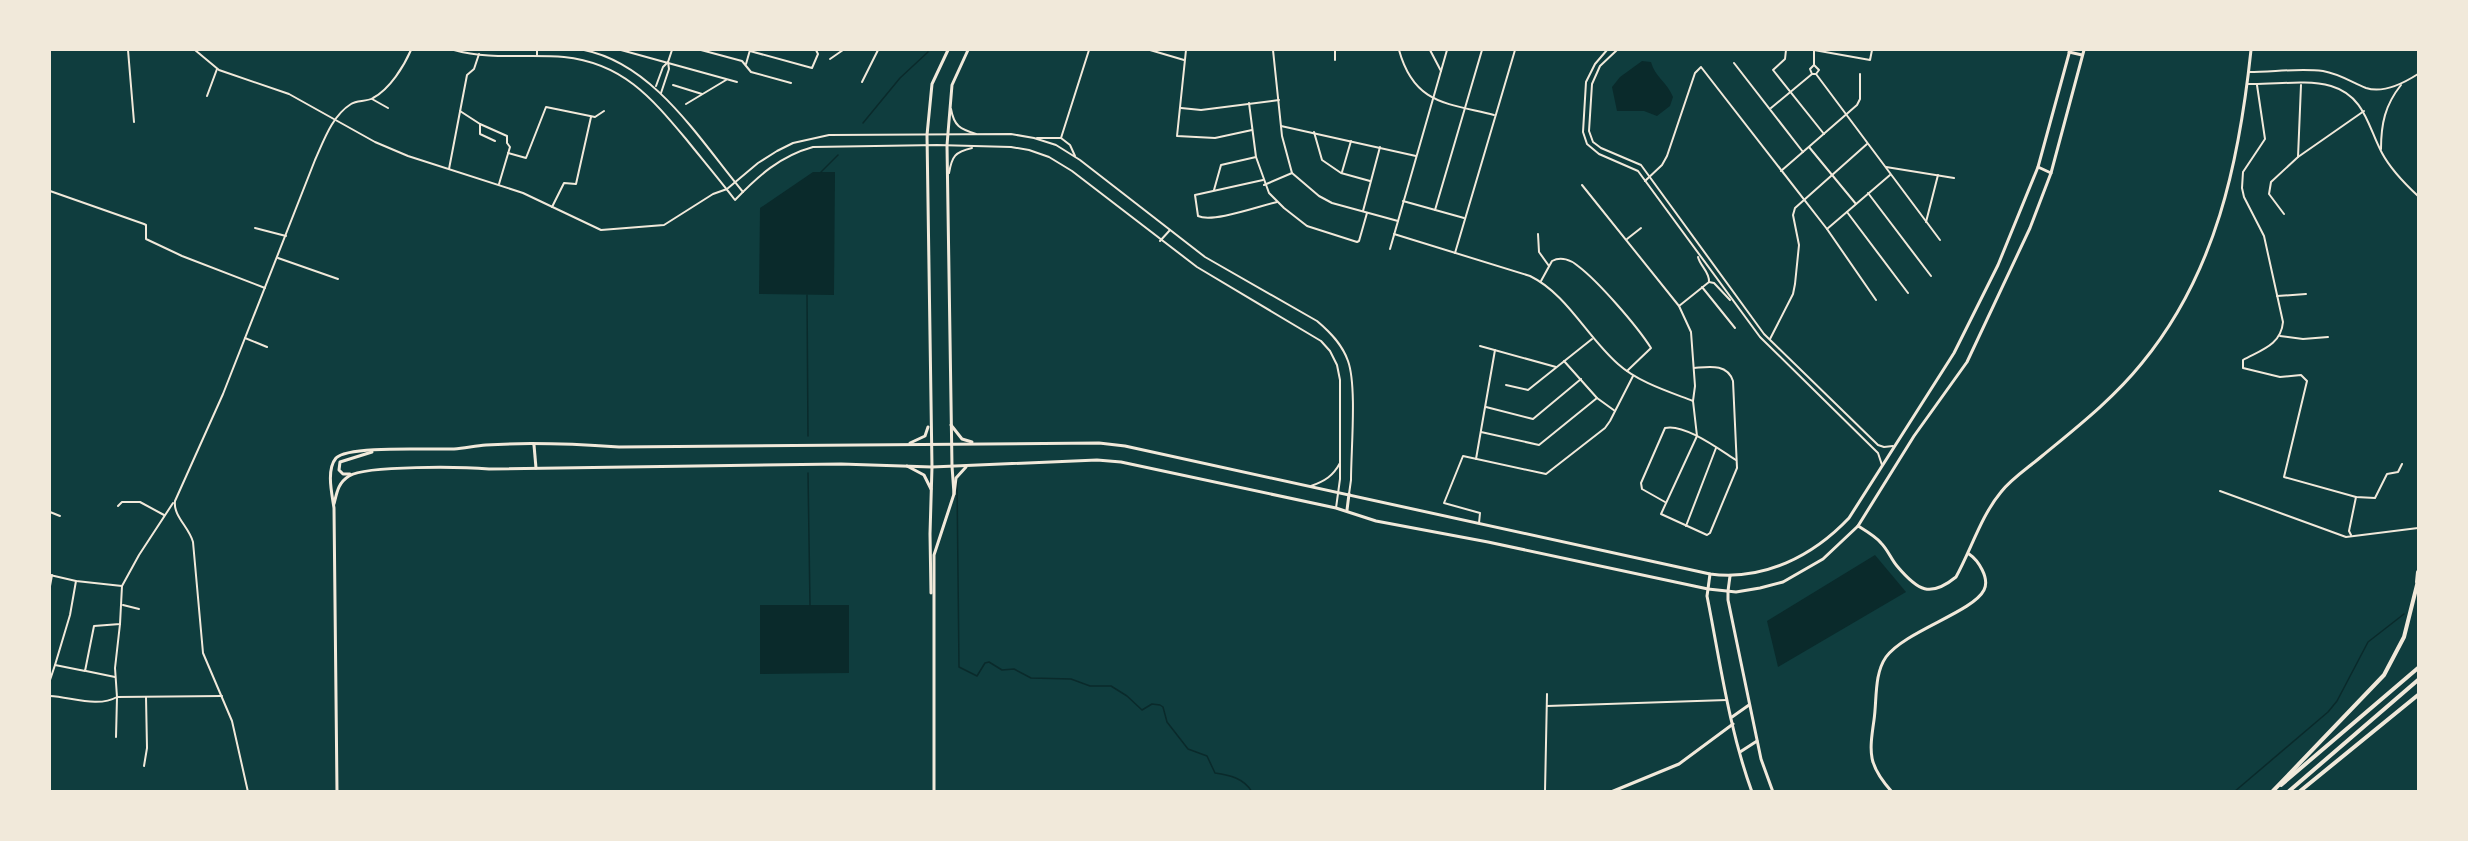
<svg xmlns="http://www.w3.org/2000/svg" width="2468" height="841" viewBox="0 0 2468 841" font-family="'Work Sans',sans-serif">
  <rect width="100%" height="100%" fill="#0f3d3e"/>
  <g fill="#0a2a2b">
    <path d="M1642 61 1651 62C1655 77 1667 82 1673 97L1670 106 1657 116 1644 111H1617L1612 87 1620 77Z"/>
    <path d="M813 172H835L834 295 759 294 760 208Z"/>
    <path d="M1875 555 1906 592 1778 667 1767 621Z"/>
    <path d="M760 605H849V673L760 674Z"/>
  </g>
  <g fill="none" stroke-linecap="round" stroke-linejoin="round">
    <g stroke="#0a2a2b" stroke-width="1.5">
      <path d="M863 123 900 78 928 52"/>
      <path d="M821 172 838 155"/>
      <path d="M807 295 808 436"/>
      <path d="M808 473 810 605"/>
      <path d="M957 480 959 667 977 676 985 663 989 662 1002 670 1014 669 1031 678 1071 679 1090 686H1111L1127 696 1142 710 1152 704 1160 705 1163 707 1167 722 1188 749 1207 756 1215 773C1229 775 1244 778 1252 792"/>
      <path d="M2234 792 2328 712 2337 701 2368 642 2404 614"/>
    </g>
    <g stroke="#f1e9da" stroke-width="2">
      <path d="M128 50 134 122"/>
      <path d="M195 50 219 70 289 94 375 142 408 156 523 193 601 230 664 225 713 194 727 189 758 163 777 151 793 143 829 135 1011 134 1034 138 1056 145 1080 160 1205 257 1317 321C1330 332 1342 344 1348 361 1357 386 1351 450 1351 480L1349 494"/>
      <path d="M454 50C489 60 529 54 564 57 622 63 651 97 686 139 702 159 719 179 735 200 758 176 780 156 813 147L937 145 1011 147 1029 150 1049 157 1072 171 1197 267 1321 341 1330 351 1337 365 1340 380V479L1336 508"/>
      <path d="M584 50C654 64 699 139 743 192"/>
      <path d="M621 50 737 82"/>
      <path d="M701 50 742 61 751 72 791 83"/>
      <path d="M1150 50 1184 60"/>
      <path d="M1186 50 1177 136 1215 138 1252 130"/>
      <path d="M1273 50 1282 136 1292 173 1319 196 1332 203 1398 221"/>
      <path d="M1335 50V60"/>
      <path d="M1399 50C1414 104 1446 103 1494 115"/>
      <path d="M1430 50 1441 71"/>
      <path d="M1607 50 1595 64 1586 82 1583 132 1587 144 1599 154 1638 171 1760 337 1878 453 1882 465"/>
      <path d="M1617 50 1600 66 1592 84 1589 131 1593 142 1601 148 1641 165 1764 334 1878 445 1884 447 1893 446"/>
      <path d="M1786 50 1785 59 1773 70 1824 134"/>
      <path d="M1814 50 1870 60 1872 50"/>
      <path d="M750 51 812 68 818 54 816 50"/>
      <path d="M537 56V50"/>
      <path d="M830 59 843 50"/>
      <path d="M1734 63 1803 152"/>
      <path d="M746 64 750 50"/>
      <path d="M1814 65V50"/>
      <path d="M2249 72C2273 72 2299 68 2323 71 2340 74 2351 82 2366 88 2384 94 2404 83 2418 74"/>
      <path d="M1816 74 1819 70 1814 65 1810 69 1812 74H1816L1940 240"/>
      <path d="M862 82 878 50"/>
      <path d="M2247 84C2274 85 2305 79 2331 86 2365 96 2368 127 2382 153 2391 170 2404 183 2418 196"/>
      <path d="M673 85 702 94"/>
      <path d="M2257 85 2265 139 2243 172 2242 188 2244 197 2264 236 2283 322C2281 345 2261 350 2243 360V368L2280 377 2301 375 2307 381 2284 477 2356 497 2375 498 2387 474 2398 472 2402 464"/>
      <path d="M656 86 663 67 668 62"/>
      <path d="M661 93 669 69 668 62 672 50"/>
      <path d="M207 96 217 69"/>
      <path d="M372 99 388 108"/>
      <path d="M1249 103 1256 157 1269 193 1284 208 1307 226 1357 242 1359 241 1367 213"/>
      <path d="M686 104 726 80"/>
      <path d="M1181 108 1201 110 1279 100"/>
      <path d="M1771 108 1812 74"/>
      <path d="M951 109C954 126 960 129 976 134"/>
      <path d="M460 111 480 124V134L495 141"/>
      <path d="M480 124 507 136V143L510 147 499 184"/>
      <path d="M1281 126 1416 156"/>
      <path d="M1314 132 1322 160 1341 173 1370 181"/>
      <path d="M1037 138H1061L1070 145 1075 156"/>
      <path d="M1061 138 1089 50"/>
      <path d="M1809 147 1856 204"/>
      <path d="M2381 149C2381 124 2385 105 2401 85"/>
      <path d="M508 153 526 158 546 107 595 117 604 111"/>
      <path d="M2298 157 2301 85"/>
      <path d="M1886 167 1954 178"/>
      <path d="M449 169 467 75 474 69 479 54"/>
      <path d="M1781 171 1857 105 1860 99V74"/>
      <path d="M1342 172 1351 141"/>
      <path d="M949 173C952 156 955 152 972 148"/>
      <path d="M1263 180 1195 195 1198 216C1213 223 1259 206 1277 202"/>
      <path d="M1645 181 1662 165 1667 156 1695 73 1701 67 1827 229 1876 300"/>
      <path d="M1264 185 1292 173"/>
      <path d="M1582 185 1679 306 1691 332 1695 386 1693 401"/>
      <path d="M1214 190 1221 165 1256 157"/>
      <path d="M50 191 144 224 146 225V239L182 256 265 288"/>
      <path d="M1868 193 1931 276"/>
      <path d="M1403 201 1464 218"/>
      <path d="M552 207 564 183 576 184 591 117"/>
      <path d="M1435 210 1482 50"/>
      <path d="M1363 211 1380 147"/>
      <path d="M1847 212 1908 293"/>
      <path d="M2284 214 2269 194 2271 182 2298 157 2364 111"/>
      <path d="M1926 222 1938 175"/>
      <path d="M255 228 286 236"/>
      <path d="M1827 229 1890 175"/>
      <path d="M1394 234 1530 276C1567 294 1587 337 1618 364 1638 382 1667 391 1693 401L1697 436 1661 514 1707 535 1710 533 1737 468 1733 381C1727 363 1708 367 1694 368"/>
      <path d="M1538 234 1539 252 1549 266"/>
      <path d="M1627 239 1641 228"/>
      <path d="M1160 241 1170 230"/>
      <path d="M1390 249 1447 50"/>
      <path d="M1455 253 1515 50"/>
      <path d="M1698 257C1700 266 1710 272 1709 282L1714 283 1730 300"/>
      <path d="M278 258 338 279"/>
      <path d="M1541 281 1552 261C1561 256 1571 260 1578 266 1599 282 1637 326 1651 348L1627 371"/>
      <path d="M1702 287 1735 328"/>
      <path d="M2277 296 2306 294"/>
      <path d="M1679 306 1709 282"/>
      <path d="M2280 336 2303 339 2328 337"/>
      <path d="M245 338 267 347"/>
      <path d="M1770 339 1793 294 1795 284 1799 245 1793 215 1795 208 1867 144"/>
      <path d="M1480 346 1556 367"/>
      <path d="M1564 361 1597 398 1615 411"/>
      <path d="M1506 385 1528 390 1592 339"/>
      <path d="M1486 407 1533 419 1581 379"/>
      <path d="M1481 432 1539 445 1597 398"/>
      <path d="M1476 459 1495 350"/>
      <path d="M1311 486C1325 481 1333 476 1340 463"/>
      <path d="M2220 491 2346 537 2418 528"/>
      <path d="M1665 502 1642 489 1641 483 1665 428C1684 423 1720 450 1736 460"/>
      <path d="M118 506 122 502H140L164 515"/>
      <path d="M50 512 60 516"/>
      <path d="M1479 523 1480 513 1444 503 1463 456 1546 474 1605 428 1610 421 1633 376"/>
      <path d="M1686 526 1716 448"/>
      <path d="M2351 535 2349 531 2356 497"/>
      <path d="M50 575 76 581 122 586 139 555 173 503"/>
      <path d="M76 581 70 615 55 665 85 671 94 626 120 624 122 586"/>
      <path d="M50 586 52 575"/>
      <path d="M123 605 139 609"/>
      <path d="M86 671 115 677"/>
      <path d="M50 680 55 665"/>
      <path d="M50 696C71 697 98 708 117 697L115 668 120 624"/>
      <path d="M1547 706 1727 700"/>
      <path d="M116 737 117 697 222 696"/>
      <path d="M144 766 147 748 146 697"/>
      <path d="M248 792 232 721 203 653 193 542C189 527 173 516 175 501L223 394 315 160C324 140 332 116 351 104 357 100 366 102 373 98 390 89 404 66 411 50"/>
      <path d="M1545 792 1547 694"/>
    </g>
    <g stroke="#f1e9da" stroke-width="3">
      <path d="M907 466 924 475 931 489"/>
      <path d="M1858 526C1866 531 1875 536 1881 543 1888 550 1891 559 1897 566 1918 591 1930 598 1956 577 1971 550 1981 516 2001 492 2012 478 2028 468 2042 456 2077 427 2113 399 2142 363 2216 273 2239 163 2251 50"/>
      <path d="M1708 589 1707 596C1720 661 1729 729 1752 792"/>
      <path d="M1728 591V600L1761 759 1773 792"/>
      <path d="M931 593 930 534 932 467"/>
      <path d="M1732 717 1749 705"/>
      <path d="M1740 752 1757 741"/>
      <path d="M934 792V555L954 494 952 466"/>
      <path d="M1611 792 1679 764 1733 724"/>
      <path d="M1892 792C1868 765 1869 754 1874 720 1877 700 1874 674 1886 657 1905 631 1973 612 1984 590 1990 578 1978 560 1969 554"/>
    </g>
    <g stroke="#f1e9da" stroke-width="3">
      <path d="M2069 52 2082 55"/>
      <path d="M2038 167 2051 173"/>
      <path d="M951 425 962 439 972 442"/>
      <path d="M910 443 925 436 928 427"/>
      <path d="M534 445 536 468"/>
      <path d="M952 466 947 145 952 85 968 50"/>
      <path d="M932 467 927 135 932 84 948 50"/>
      <path d="M350 474H343L339 470 340 462 372 452"/>
      <path d="M954 494 956 478 966 467"/>
      <path d="M334 504C337 492 338 483 349 476 367 465 464 467 489 469L841 464 932 467 1097 460 1121 462 1336 508 1376 521 1488 542 1708 589 1736 592 1760 588 1783 582 1823 559 1858 526 1914 436 1967 362 2030 228 2051 173 2084 50"/>
      <path d="M1347 510 1349 494"/>
      <path d="M1708 589 1710 574"/>
      <path d="M1728 591 1730 576"/>
      <path d="M337 792 334 508C332 494 326 470 336 458 348 445 433 450 454 449 465 448 475 446 486 445 530 442 575 444 619 447L1099 443 1125 446 1710 574C1764 581 1813 556 1849 518L1954 353 1998 265 2038 167 2070 50"/>
    </g>
    <g stroke="#f1e9da" stroke-width="4">
      <path d="M2417 582 2418 572"/>
      <path d="M2281 785 2418 668"/>
      <path d="M2272 792 2384 675 2404 637 2418 581"/>
      <path d="M2288 792 2418 680"/>
      <path d="M2299 792 2418 695"/>
    </g>
  </g>
  <rect width="2468" height="841" fill="none" stroke="#f1e9da" stroke-width="102"/>
</svg>
